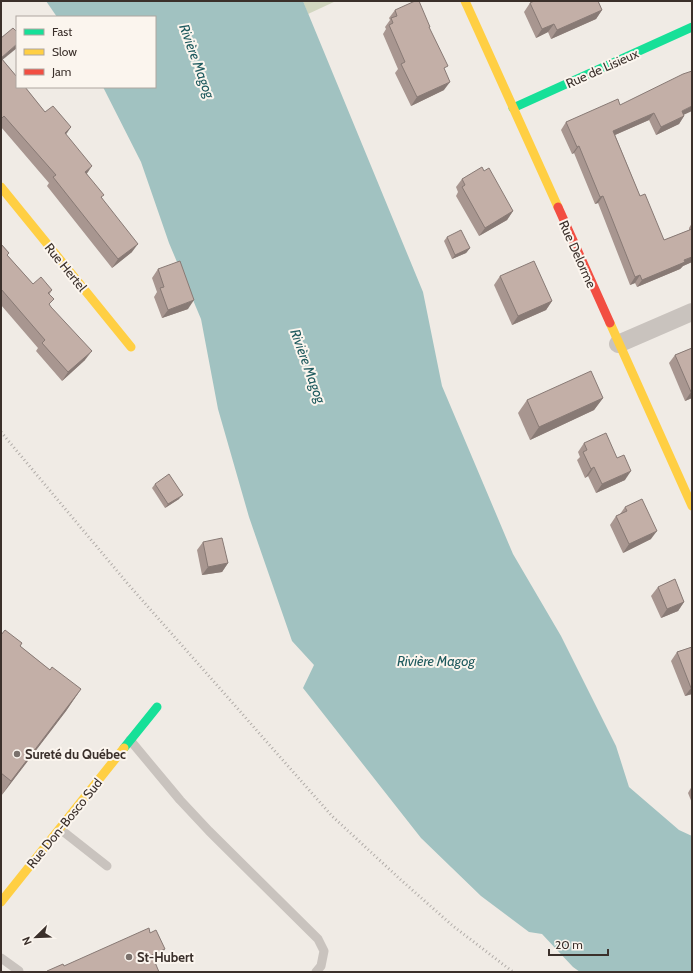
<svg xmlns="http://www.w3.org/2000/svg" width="693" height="973" font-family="Cabin,sans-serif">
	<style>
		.green { fill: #d1d6bf }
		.water { fill: #a1c2c1 }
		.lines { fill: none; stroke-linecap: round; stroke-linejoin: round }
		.lane { stroke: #c9c3be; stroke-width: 9 }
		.street { stroke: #c9c3be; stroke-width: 18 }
		.fast { stroke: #16e098; stroke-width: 9 }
		.slow { stroke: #ffcf43; stroke-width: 9 }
		.jam { stroke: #f24e42; stroke-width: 9 }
		.rail { stroke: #b1aca8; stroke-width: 3; stroke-dasharray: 1 3; stroke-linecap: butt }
		.wall { fill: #a89690 }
		.shaded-wall { fill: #887a75 }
		.building { fill: #c3afa7; stroke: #887a75 }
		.poi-dot { fill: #7a716c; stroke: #fbf5ee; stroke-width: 1.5 }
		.labels { text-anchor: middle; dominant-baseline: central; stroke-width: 4; stroke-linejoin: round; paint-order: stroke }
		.street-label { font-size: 13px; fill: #3b302b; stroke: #fbf5ee }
		.poi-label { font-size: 13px; font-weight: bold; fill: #3b302b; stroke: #fbf5ee; text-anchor: start }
		.water-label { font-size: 14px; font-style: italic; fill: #1f5a5e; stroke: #fbf5ee }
	</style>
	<rect width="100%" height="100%" fill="#f0ebe5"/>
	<!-- green -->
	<path class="green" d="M303,1H336L308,14Z"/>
	<!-- water -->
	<path class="water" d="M46,1H303L423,292L442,386L513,554L561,636L616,746L629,787L679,830L692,836V972H580L573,967L542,934L529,932L481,896L421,838L303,688L314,665L292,641L249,517L218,409L201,319L169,243L141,162L103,87H155V17H57Z"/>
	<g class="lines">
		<!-- lane -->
		<g class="lane">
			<path d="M130,740L180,800L209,831L318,939L324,951L321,966L316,972"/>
			<path d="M60,829L107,866"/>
			<path d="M1,958L19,971"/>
		</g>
		<!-- street -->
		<path class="street" d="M618,344L692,312"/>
		<!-- fast -->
		<g class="fast">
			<path d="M513,108L692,27"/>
			<path d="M124,748L157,707"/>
		</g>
		<!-- slow -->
		<g class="slow">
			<path d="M465,1L558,207"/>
			<path d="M1,187L131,347"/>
			<path d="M610,323L692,506"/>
			<path d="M1,902L124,748"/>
		</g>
		<!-- jam -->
		<path class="jam" d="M558,207L610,323"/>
		<!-- rail -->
		<path class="rail" d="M1,432L128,584L332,816L401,880L453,926L513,972"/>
	</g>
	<!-- wall -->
	<g class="wall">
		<path d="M530,3L602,10L596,19L551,39L548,32L536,38L524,12Z"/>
		<path d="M395,10L430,27L429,28L445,71L444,90L411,106L395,73L398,69L383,34L386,29L385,27L390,20L389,18Z"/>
		<path d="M1,38L3,60L45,112L66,135L87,174L102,198L132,252L112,268L47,186L49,183L1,127Z"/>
		<path d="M620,105L684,115V116L679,124L656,135L649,120L615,135L640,196L664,240L689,230V228L692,223V262L683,266L680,269L637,287L635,283L630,285L598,203L595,204L574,153L572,154L561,130L566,122Z"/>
		<path d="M484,171L513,211L507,220L479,236L456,196L458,192L456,187L462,179Z"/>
		<path d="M447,237L470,248L466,253L452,259L444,241Z"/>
		<path d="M1,244L9,253L7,255L33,284L52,290L49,295V305L85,360L62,381L36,351L38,348L1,305Z"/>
		<path d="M158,269L188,309L162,318L154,297L157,292L152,278Z"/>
		<path d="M500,276L552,301L546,310L512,325L494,285Z"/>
		<path d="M692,348V398L685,401L669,363L675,355Z"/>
		<path d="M603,398L594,410L530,440L518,413L527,400Z"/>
		<path d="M584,443L625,480L596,493L588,476L585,478L577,460L580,457L578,452Z"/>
		<path d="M155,484L179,499L165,508L152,488Z"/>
		<path d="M625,507L651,539L623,553L610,525L616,516L620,514Z"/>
		<path d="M203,542L228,563L222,572L202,575L197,550Z"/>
		<path d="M658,587L684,602L678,611L661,618L651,596Z"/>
		<path d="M1,635L22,643L20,646L50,670L81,689L66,711L1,796Z"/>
		<path d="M692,647V694L685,696L671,661L677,652Z"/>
		<path d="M692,786V803L688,793Z"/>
	</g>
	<!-- shaded-wall -->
	<g class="shaded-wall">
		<path d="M602,10L596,19L551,39L557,30Z"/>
		<path d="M554,24L548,32L536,38L542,29Z"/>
		<path d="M17,44V48L1,61V58Z"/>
		<path d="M450,82L444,90L411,106L417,97Z"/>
		<path d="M692,106V111L677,118L682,111Z"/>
		<path d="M654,113L649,120L608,138L613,131Z"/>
		<path d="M684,116L679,124L656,135L661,127Z"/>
		<path d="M71,127L65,136V133Z"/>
		<path d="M579,146L574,153L572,154L577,147Z"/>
		<path d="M92,166L86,175L85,172Z"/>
		<path d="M603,196L598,203L595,204L600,197Z"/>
		<path d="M513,211L507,220L479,236L485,228Z"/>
		<path d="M138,244L132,252L112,268L118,259Z"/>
		<path d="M470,248L466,253L452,259L455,255Z"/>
		<path d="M692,257V262L683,266L680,269L637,287L642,280Z"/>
		<path d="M640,275L635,283L630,285L635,277Z"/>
		<path d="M194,300L188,309L162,318L168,310Z"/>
		<path d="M552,301L546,310L512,325L518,316Z"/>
		<path d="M92,351L85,360L62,381L68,372Z"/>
		<path d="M691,392H692V398L685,401Z"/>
		<path d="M603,398L594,410L530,440L539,427Z"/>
		<path d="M594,467L588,476L585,478L591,469Z"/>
		<path d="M631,471L625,480L596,493L602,484Z"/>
		<path d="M183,495L179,499L165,508L168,504Z"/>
		<path d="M657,531L651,539L623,553L629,544Z"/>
		<path d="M228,563L222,572L202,575L208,567Z"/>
		<path d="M684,602L678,611L661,618L667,609Z"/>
		<path d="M692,687V694L685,696L691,688Z"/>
		<path d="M81,689L66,711L1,796L11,781Z"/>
		<path d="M165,949L154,966L152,955Z"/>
	</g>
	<!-- building -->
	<g class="building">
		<path d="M415,1H419L430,27H429L448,66L444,68L450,82L417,97L401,64L405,62L389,25L393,23L391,18L397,16L395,10Z"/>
		<path d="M534,1H598L602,10L557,30L554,24L542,29L530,3Z"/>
		<path d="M13,28L17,32V44L1,58L17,77V87H25L45,112L53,106L71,127L65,133L92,166L85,172L104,195L101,197L138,244L118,259L53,177L56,175L4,116L1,119V38Z"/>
		<path d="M692,71V106L682,111L684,116L661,127L654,113L613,131L640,196L645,194L664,240L692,229V257L684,260L685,262L642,280L640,275L635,277L603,196L600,197L579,146L577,147L566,122L618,99L620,105L683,74Z"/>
		<path d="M482,167L484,171L489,168L513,211L485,228L462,187L465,185L462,179Z"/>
		<path d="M461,230L470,248L455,255L447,237Z"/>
		<path d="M1,244L9,253L7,255L33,284L41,277L52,290L48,293L54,299L49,304L51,307L92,351L68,372L42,343L45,340L1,289Z"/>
		<path d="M180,261L194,300L168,310L160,288L164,287L158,269Z"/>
		<path d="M534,261L552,301L518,316L500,276Z"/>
		<path d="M692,348V392H691L675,355Z"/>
		<path d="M591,371L603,398L539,427L527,400Z"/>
		<path d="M606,433L617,458L624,455L631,471L602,484L594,467L591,469L583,452L587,450L584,443Z"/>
		<path d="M169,474L183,495L168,504L155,484Z"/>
		<path d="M642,499L657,531L629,544L616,516L627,511L625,507Z"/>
		<path d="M222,538L228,563L208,567L203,542Z"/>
		<path d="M675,579L684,602L667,609L658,587Z"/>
		<path d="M5,630L22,643L20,646L50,670L52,667L81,689L11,781L1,773V635Z"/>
		<path d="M692,647V687L691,688L677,652Z"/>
		<path d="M149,928L150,933L156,930L165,949L152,955L159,972H48L47,971L63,964L64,966Z"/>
	</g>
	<!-- markers -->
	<g class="poi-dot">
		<circle cx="17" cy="754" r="4"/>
		<circle cx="129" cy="957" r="4"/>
	</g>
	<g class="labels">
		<!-- street labels -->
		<g class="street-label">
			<text transform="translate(602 68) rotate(-24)">Rue de Lisieux</text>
			<text transform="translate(578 254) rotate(66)">Rue Delorme</text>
			<text transform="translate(66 267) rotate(51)">Rue Hertel</text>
			<text transform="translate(64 823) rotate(-51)">Rue Don-Bosco Sud</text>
		</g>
		<!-- poi labels -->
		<g class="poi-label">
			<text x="25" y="754">Sureté du Québec</text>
			<text x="137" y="957">St-Hubert</text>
		</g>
		<!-- water labels -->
		<g class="water-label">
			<text transform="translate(197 61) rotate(70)">Rivière Magog</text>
			<text transform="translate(308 366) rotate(70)">Rivière Magog</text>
			<text x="436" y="661">Rivière Magog</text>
		</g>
	</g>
	<!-- border -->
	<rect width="693" height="973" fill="none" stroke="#3b302b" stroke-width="4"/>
	<!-- legend -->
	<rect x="16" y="16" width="140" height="72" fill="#fbf5ee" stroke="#aea6a0"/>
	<rect x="24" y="29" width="20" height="6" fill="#16e098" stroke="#aea6a0"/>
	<text x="52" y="36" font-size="12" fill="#3b302b">Fast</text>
	<rect x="24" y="49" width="20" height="6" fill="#ffcf43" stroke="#aea6a0"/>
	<text x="52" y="56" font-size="12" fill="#3b302b">Slow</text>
	<rect x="24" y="69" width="20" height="6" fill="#f24e42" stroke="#aea6a0"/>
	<text x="52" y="76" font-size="12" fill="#3b302b">Jam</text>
	<!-- north arrow -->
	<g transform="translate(36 937) rotate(247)" stroke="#fbf5ee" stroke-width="3" paint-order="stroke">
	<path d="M0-3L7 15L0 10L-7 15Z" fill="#3b302b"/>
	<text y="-6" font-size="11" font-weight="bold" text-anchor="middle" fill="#3b302b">N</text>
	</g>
	<!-- scale -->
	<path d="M549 949v6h59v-6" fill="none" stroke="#3b302b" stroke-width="2"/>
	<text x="555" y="949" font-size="12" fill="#3b302b" stroke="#fbf5ee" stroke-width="3" paint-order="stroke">20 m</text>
</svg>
